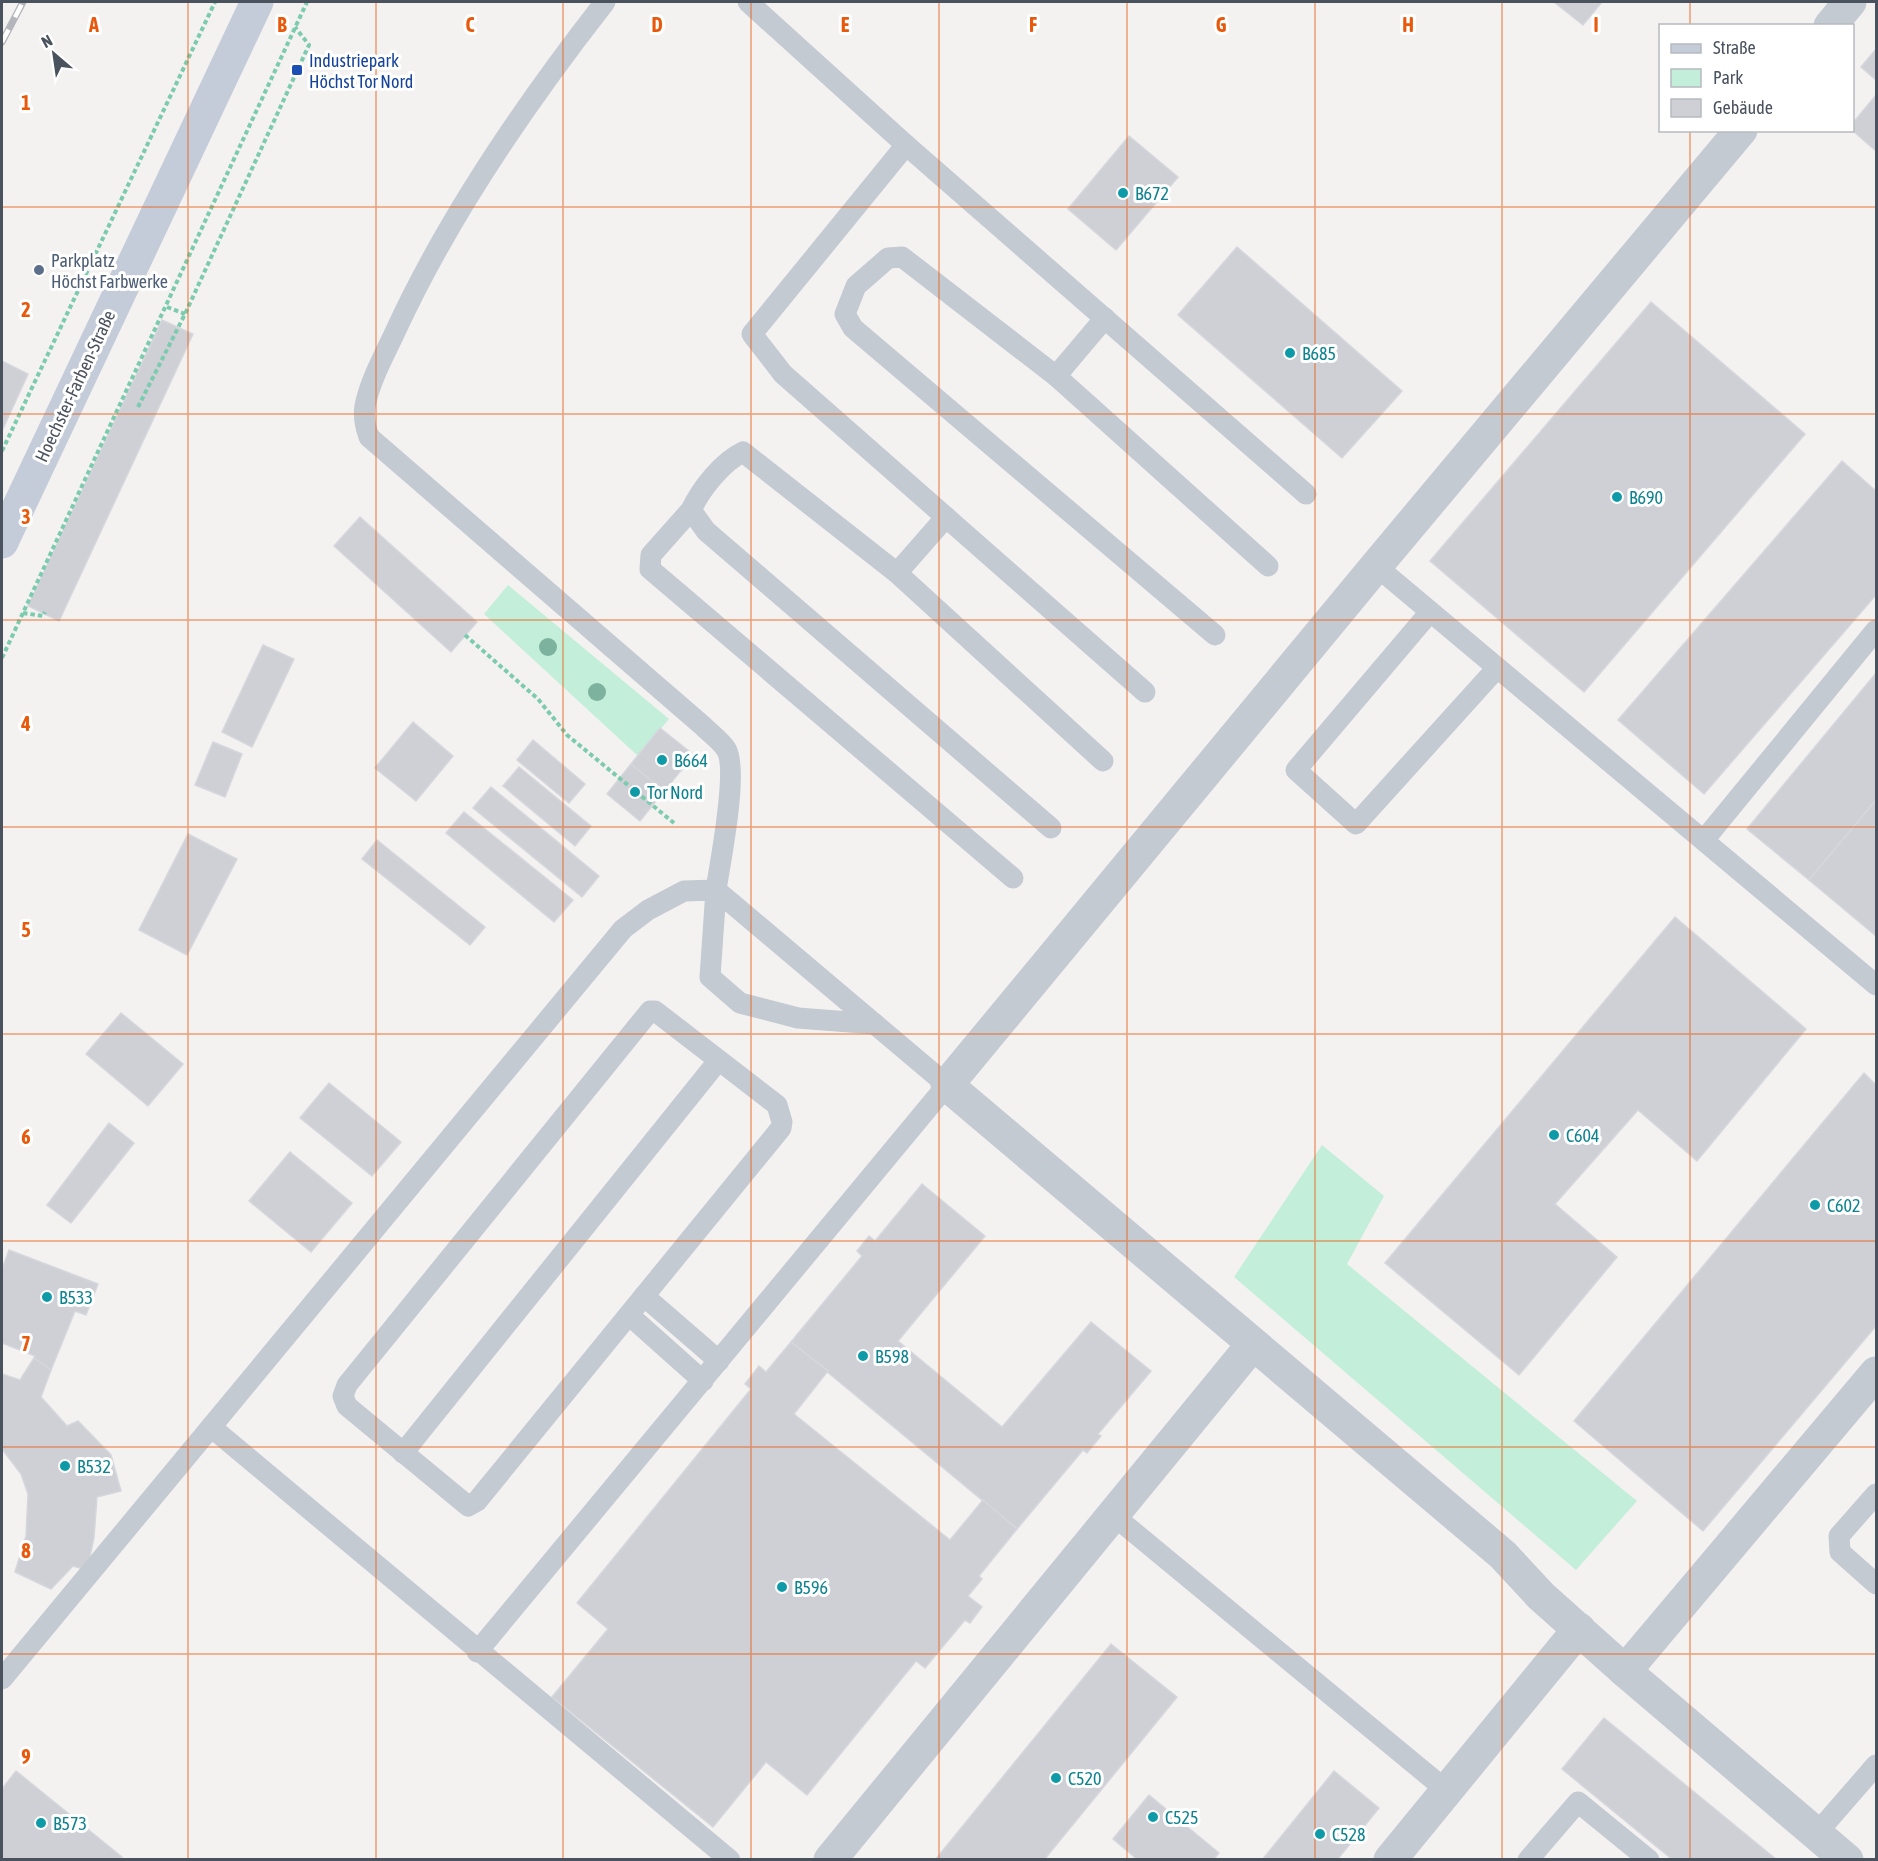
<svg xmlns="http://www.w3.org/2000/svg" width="1878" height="1861" font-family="'Asap Condensed',sans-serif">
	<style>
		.green { fill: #c3eed9 }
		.building { fill: #cfd0d5; stroke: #d6d7dc; stroke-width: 1.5 }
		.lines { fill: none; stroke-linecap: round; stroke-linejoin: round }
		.path { stroke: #7ccbae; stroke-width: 4; stroke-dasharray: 4.5 3; stroke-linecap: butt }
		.lane { stroke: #c3cad2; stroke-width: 21 }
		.street { stroke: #c3cad2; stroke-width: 33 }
		.secondary { stroke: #c5ccd9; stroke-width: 33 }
		.rail-casing { stroke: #b4b6bb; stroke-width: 7 }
		.rail { stroke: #fff; stroke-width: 4.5; stroke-dasharray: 14; stroke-linecap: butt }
		.tree { fill: #7db29e }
		.grid { fill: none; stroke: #e8590c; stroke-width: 1.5; stroke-opacity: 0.55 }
		.transit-dot { fill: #1a4fb4; stroke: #fff; stroke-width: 2 }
		.culture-dot { fill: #0f9aa8; stroke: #fff; stroke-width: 2 }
		.service-dot { fill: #5c6f8a; stroke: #fff; stroke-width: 2 }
		.labels { text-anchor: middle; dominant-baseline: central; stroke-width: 6; stroke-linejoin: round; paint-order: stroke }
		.transit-label { font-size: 18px; fill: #164399; stroke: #fff; text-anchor: start }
		.culture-label { font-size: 18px; fill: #0d838f; stroke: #fff; text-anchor: start }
		.service-label { font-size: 18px; fill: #4e5e75; stroke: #fff; text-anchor: start }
		.street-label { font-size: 18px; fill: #4a525e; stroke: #fff }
		.grid-label { font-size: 20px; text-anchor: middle; font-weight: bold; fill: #e8590c; stroke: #fff; stroke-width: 6; stroke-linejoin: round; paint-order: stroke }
	</style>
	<rect width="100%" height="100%" fill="#f4f2f1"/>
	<!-- green -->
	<g class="green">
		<path d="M508,585L669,719L638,756L484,614Z"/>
		<path d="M1322,1145L1384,1196L1347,1264L1637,1501L1576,1570L1234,1277Z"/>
	</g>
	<!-- building -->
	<g class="building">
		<path d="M1554,2H1602L1583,25Z"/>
		<path d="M1876,49V80L1861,67Z"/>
		<path d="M1876,95V151L1852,130V124Z"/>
		<path d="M1129,136L1178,177L1116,250L1068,209Z"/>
		<path d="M1237,247L1402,391L1342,458L1178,315Z"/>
		<path d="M1651,302L1805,434L1584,692L1430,561Z"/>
		<path d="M162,320L193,334L59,621L28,606Z"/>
		<path d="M2,361L28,374L2,431Z"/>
		<path d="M1842,461L1876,491V595L1704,794L1618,720Z"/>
		<path d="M360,517L477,622L451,652L334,546Z"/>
		<path d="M263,645L294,659L252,747L222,732Z"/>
		<path d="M1876,673V800L1809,880L1747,829Z"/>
		<path d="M413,722L453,756L416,801L375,768Z"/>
		<path d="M660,728L694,755L664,791L631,764Z"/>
		<path d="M533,740L585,784L569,803L517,760Z"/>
		<path d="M213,742L242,754L225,797L195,785Z"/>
		<path d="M631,764L664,791L640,821L607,794Z"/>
		<path d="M519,767L591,826L575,846L503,786Z"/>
		<path d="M491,787L599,876L582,897L473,808Z"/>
		<path d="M1876,800V936L1809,880Z"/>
		<path d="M464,812L573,900L554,922L446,833Z"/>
		<path d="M188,834L237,859L187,955L139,930Z"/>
		<path d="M377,840L485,927L470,945L362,859Z"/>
		<path d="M1675,917L1806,1029L1697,1161L1638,1110L1555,1204L1617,1257L1519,1375L1385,1263Z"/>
		<path d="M121,1013L183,1064L148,1106L86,1054Z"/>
		<path d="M1864,1073L1876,1085V1326L1703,1531L1574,1421Z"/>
		<path d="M329,1083L401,1142L372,1176L300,1118Z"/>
		<path d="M109,1123L134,1143L71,1223L47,1205Z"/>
		<path d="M290,1152L352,1203L311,1252L249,1201Z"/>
		<path d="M922,1184L985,1236L898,1341L1002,1427L1091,1322L1151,1371L1098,1434L1101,1436L1087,1453L1083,1450L1017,1529L791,1342L862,1256L857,1251L869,1236L875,1241Z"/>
		<path d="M9,1250L98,1284L86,1315L75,1311L51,1370L34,1358L35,1356L2,1343V1269Z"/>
		<path d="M791,1342L828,1371L794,1414L950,1540L983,1500L1017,1529L979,1576L982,1579L968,1596L982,1607L970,1623L965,1620L925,1668L916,1661L807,1795L766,1762L713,1827L552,1697L608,1629L577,1603L751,1389L745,1384L759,1366L766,1372Z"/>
		<path d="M34,1358L51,1370L41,1397L67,1426L78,1421L111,1455L121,1491L97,1497L94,1538L87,1570L73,1566L51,1589L15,1572L26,1536L28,1494L21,1474L2,1449V1374L20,1380Z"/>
		<path d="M1111,1644L1177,1697L1044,1860H935Z"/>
		<path d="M1604,1718L1777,1860H1673L1562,1769Z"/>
		<path d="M16,1771L122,1857L119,1860H2V1789Z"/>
		<path d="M1334,1771L1379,1808L1337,1860H1262Z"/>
		<path d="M1149,1795L1219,1853L1213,1860H1138L1113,1839Z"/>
	</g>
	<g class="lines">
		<!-- path -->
		<g class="path">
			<path d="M167,307L185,314"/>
			<path d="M138,407L185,314L309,45L295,27"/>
			<path d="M2,451L215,2"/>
			<path d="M23,613L43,616L45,612"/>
			<path d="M465,635L538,699L567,735L674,823"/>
			<path d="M2,658L307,2"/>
		</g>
		<!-- lane -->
		<g class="lane">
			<path d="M748,2L906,145L1306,494"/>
			<path d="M906,145L752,334L783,374L1145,692"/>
			<path d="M1105,318L1056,376L902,257L888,258L856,286L845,314L853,328L1215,635"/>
			<path d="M1056,376L1268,566"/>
			<path d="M691,510L651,555L650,569L1013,878"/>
			<path d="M946,517L897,573L743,452C722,462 701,489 691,510L706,531L1051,828"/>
			<path d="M1376,566L1876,985"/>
			<path d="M897,573L1103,761"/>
			<path d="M1430,612L1296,770L1356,824L1497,668"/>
			<path d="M1704,840L1876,630"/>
			<path d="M650,1011H655L777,1105L782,1122L781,1128L477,1501L468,1506L347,1406L343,1396L347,1385Z"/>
			<path d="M644,1296L719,1361"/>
			<path d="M629,1315L703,1381"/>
			<path d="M403,1453L718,1061"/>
			<path d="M1876,1494L1839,1536L1840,1552L1876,1584"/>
			<path d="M1113,1515L1446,1790"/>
			<path d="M477,1652L947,1085L716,890C720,863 739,769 726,749C721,741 710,733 703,726L369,437C365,426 363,417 365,406C370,380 385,354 396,330C450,213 526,103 605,2"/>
			<path d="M2,1679L211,1427"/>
			<path d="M1816,1834L1876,1765"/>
			<path d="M730,1860L211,1427L623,929L648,910L684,891L716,890L710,977L740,1003L798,1018L875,1024"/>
			<path d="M1528,1860L1578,1802L1649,1860"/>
		</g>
		<!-- street -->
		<g class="street">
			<path d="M1830,26L1850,2"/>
			<path d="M1741,130L1376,566L947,1085L1503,1555L1541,1596L1625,1671L1847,1860"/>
			<path d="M1625,1671L1876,1373"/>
			<path d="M830,1860L1253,1344"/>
			<path d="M1390,1860L1579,1629"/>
		</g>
		<!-- secondary -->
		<path class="secondary" d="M2,542L257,2"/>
		<!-- rail casing -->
		<g class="rail-casing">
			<path id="rail" d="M2,42L23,2"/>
		</g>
		<!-- rail -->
		<use href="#rail" class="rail"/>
	</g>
	<!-- trees -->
	<g class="tree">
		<circle cx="548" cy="647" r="9"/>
		<circle cx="597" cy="692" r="9"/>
	</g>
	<!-- grid -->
	<path class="grid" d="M188,2V1860M376,2V1860M563,2V1860M751,2V1860M939,2V1860M1127,2V1860M1315,2V1860M1502,2V1860M1690,2V26M1690,130V1860M2,207H1876M2,414H1876M2,620H1876M2,827H1876M2,1034H1876M2,1241H1876M2,1447H1876M2,1654H1876"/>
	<!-- markers -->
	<rect class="transit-dot" x="291" y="64" width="12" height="12" rx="3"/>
	<g class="culture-dot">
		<circle cx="1123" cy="193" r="6"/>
		<circle cx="1290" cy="353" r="6"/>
		<circle cx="1617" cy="497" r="6"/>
		<circle cx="662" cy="760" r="6"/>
		<circle cx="635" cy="792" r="6"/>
		<circle cx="1554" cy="1135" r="6"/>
		<circle cx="1815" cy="1205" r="6"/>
		<circle cx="47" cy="1297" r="6"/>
		<circle cx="863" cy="1356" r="6"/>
		<circle cx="65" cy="1466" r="6"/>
		<circle cx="782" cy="1587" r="6"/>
		<circle cx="1056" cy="1778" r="6"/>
		<circle cx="1153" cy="1817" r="6"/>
		<circle cx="41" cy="1823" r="6"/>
		<circle cx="1320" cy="1834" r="6"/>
	</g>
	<circle class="service-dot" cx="39" cy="270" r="6"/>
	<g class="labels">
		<!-- transit labels -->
		<g class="transit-label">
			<text x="309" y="60">Industriepark<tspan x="309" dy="21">Höchst Tor Nord</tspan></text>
		</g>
		<!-- culture labels -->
		<g class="culture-label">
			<text x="1135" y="193">B672</text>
			<text x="1302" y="353">B685</text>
			<text x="1629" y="497">B690</text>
			<text x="674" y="760">B664</text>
			<text x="647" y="792">Tor Nord</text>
			<text x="1566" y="1135">C604</text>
			<text x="1827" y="1205">C602</text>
			<text x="59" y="1297">B533</text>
			<text x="875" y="1356">B598</text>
			<text x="77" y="1466">B532</text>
			<text x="794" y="1587">B596</text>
			<text x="1068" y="1778">C520</text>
			<text x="1165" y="1817">C525</text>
			<text x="53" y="1823">B573</text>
			<text x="1332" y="1834">C528</text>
		</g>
		<!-- service labels -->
		<g class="service-label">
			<text x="51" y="260">Parkplatz<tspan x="51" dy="21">Höchst Farbwerke</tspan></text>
		</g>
		<!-- street labels -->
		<g class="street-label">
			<text transform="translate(75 386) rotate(-65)">Hoechster-Farben-Straße</text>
		</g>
	</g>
	<g class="grid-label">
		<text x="94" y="32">A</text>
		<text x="282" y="32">B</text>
		<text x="470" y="32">C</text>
		<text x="657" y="32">D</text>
		<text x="845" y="32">E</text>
		<text x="1033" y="32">F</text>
		<text x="1221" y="32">G</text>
		<text x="1408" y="32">H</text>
		<text x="1596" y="32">I</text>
		<text x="26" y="110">1</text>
		<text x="26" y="317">2</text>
		<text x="26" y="524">3</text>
		<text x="26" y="731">4</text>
		<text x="26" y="937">5</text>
		<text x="26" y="1144">6</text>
		<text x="26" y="1351">7</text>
		<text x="26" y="1558">8</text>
		<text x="26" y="1764">9</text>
	</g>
	<!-- border -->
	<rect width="1878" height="1861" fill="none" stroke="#4a525e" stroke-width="6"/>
	<!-- legend -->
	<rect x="1659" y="24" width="195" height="108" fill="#ffffff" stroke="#b7babf" stroke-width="1.5"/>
	<rect x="1671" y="44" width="30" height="9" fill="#c5ccd9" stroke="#b7babf" stroke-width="1.5"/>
	<text x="1713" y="54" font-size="18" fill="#4a525e">Straße</text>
	<rect x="1671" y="69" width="30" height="18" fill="#c3eed9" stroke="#b7babf" stroke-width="1.5"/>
	<text x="1713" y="84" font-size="18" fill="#4a525e">Park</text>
	<rect x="1671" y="99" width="30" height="18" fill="#cfd0d5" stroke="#b7babf" stroke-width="1.5"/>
	<text x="1713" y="114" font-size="18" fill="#4a525e">Gebäude</text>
	<!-- north arrow -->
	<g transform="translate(54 54) rotate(331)" stroke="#ffffff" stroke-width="4.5" paint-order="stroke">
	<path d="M0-4.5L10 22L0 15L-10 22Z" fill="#4a525e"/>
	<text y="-9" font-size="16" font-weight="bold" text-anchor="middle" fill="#4a525e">N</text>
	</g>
</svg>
